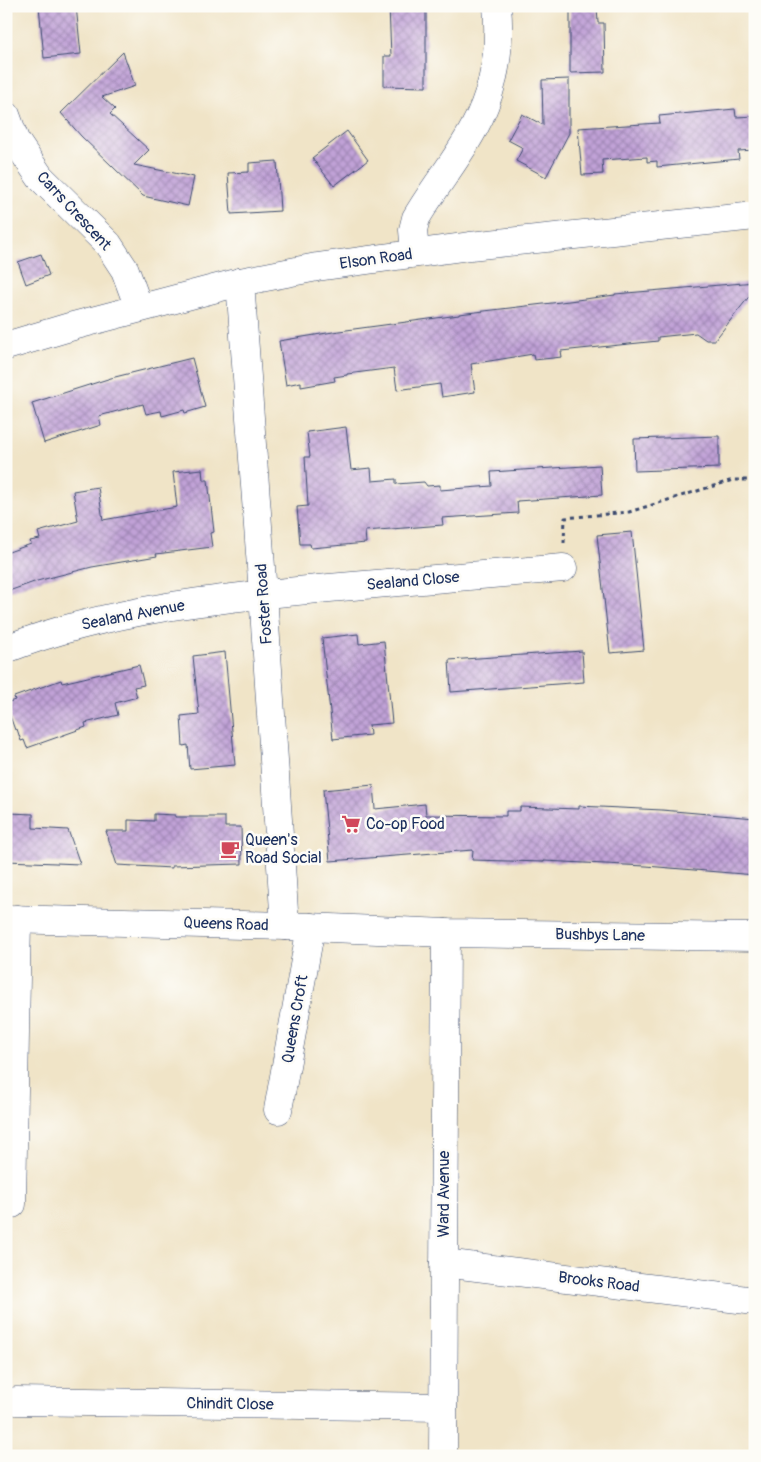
<svg xmlns="http://www.w3.org/2000/svg" width="761" height="1462" font-family="Pangolin,sans-serif">
	<style>
		.building { fill: url(#building-cross-hatch) }
		.lines { fill: none; stroke-linecap: round; stroke-linejoin: round }
		.minor-casing { stroke: #3b4a6e; stroke-width: 29 }
		.path { stroke: #3b4a6e; stroke-width: 3; stroke-dasharray: 4 4; stroke-linecap: butt }
		.minor { stroke: #fff; stroke-width: 28 }
		.labels { text-anchor: middle; dominant-baseline: central; stroke-width: 5; stroke-linejoin: round; paint-order: stroke }
		.street-label { font-size: 16px; fill: #1b2f5e; stroke: #fdfcf7 }
		.poi-label { font-size: 16px; fill: #1b2f5e; stroke: #fdfcf7; text-anchor: start }
	</style>
	<defs>
		<pattern id="building-cross-hatch" width="8" height="8" patternUnits="userSpaceOnUse" patternTransform="scale(1.25)"><rect width="8" height="8" fill="#c1a2d7"/><path d="M0 0l8 8M0 8l8-8" fill="none" stroke="#9c84b2"/></pattern>
	</defs>
	<rect width="100%" height="100%" fill="#fdfcf7"/>
	<filter id="ink" filterUnits="userSpaceOnUse"><feTurbulence type="fractalNoise" baseFrequency=".02" numOctaves="2"/><feDisplacementMap in="SourceGraphic" scale="10" xChannelSelector="R" yChannelSelector="G"/><feConvolveMatrix kernelMatrix="1 2 1 2 8 2 1 2 1" color-interpolation-filters="sRGB"/></filter>
	<filter id="wash" filterUnits="userSpaceOnUse"><feTurbulence type="fractalNoise" baseFrequency=".0096" numOctaves="4" result="noise"/><feDisplacementMap in="SourceGraphic" scale="20" xChannelSelector="R" yChannelSelector="G"/><feGaussianBlur stdDeviation="1.12" result="paint"/><feColorMatrix in="noise" values="0 0 0 0 0 0 0 0 0 0 0 0 0 0 0 0 0 1.4 0 .05"/><feComposite in="paint" operator="in"/></filter>
	<g filter="url(#wash)">
		<rect width="100%" height="100%" fill="#f0e4c7"/>
		<g id="blocks">
			<!-- building -->
			<g class="building">
				<path d="M39,6H76L81,54L44,58Z"/>
				<path d="M389,6H426V87L384,86V56H391Z"/>
				<path d="M570,6H597L598,23H604L605,72L570,73Z"/>
				<path d="M123,52L135,86L102,97L115,109L110,114L149,150L134,165L194,177L188,206L143,196L81,136L61,113Z"/>
				<path d="M569,79V133L546,177L516,161L523,148L508,140L522,114L543,125L542,80Z"/>
				<path d="M735,109L736,117L755,116V150L738,151L739,159L657,167V161L647,162V157L602,160L603,174L582,175L578,128L660,123L659,116Z"/>
				<path d="M347,131L368,160L334,186L312,158Z"/>
				<path d="M277,161L280,211L231,214L228,173L249,172V163Z"/>
				<path d="M41,254L49,275L26,284L18,262Z"/>
				<path d="M755,282V289L715,340H706L696,333L658,337V341L561,351L562,357L534,360L533,354L471,364L475,392L442,397L440,384L397,390L394,368L347,374V375L334,377L335,381L301,387V382L286,385L279,341L339,331L459,315V314L569,301L615,295V294Z"/>
				<path d="M192,358L205,407L185,413L184,410L162,416L161,411L146,414L143,404L99,416L101,425L44,443L32,403L111,378Z"/>
				<path d="M346,427L351,470L371,468L372,481L396,479V484L424,482L427,486L440,485V490L492,486L491,472L600,465L602,495L517,501L518,513L442,518L443,525L365,531L366,543L311,548L310,544H300L297,507L308,506L305,457H310L307,432Z"/>
				<path d="M719,436V468L635,471L634,439Z"/>
				<path d="M202,469L203,480H208L214,532L210,533L212,547L156,554L157,556L92,567L37,581L6,592V553L31,544L30,541L40,539L38,532L78,521L73,491L98,487L103,520L177,507L173,472Z"/>
				<path d="M632,532L644,650L610,653L597,535Z"/>
				<path d="M358,634L359,644L384,641L392,723L369,725L370,735L333,739L322,638Z"/>
				<path d="M582,651L584,682L451,692L449,660Z"/>
				<path d="M225,652L235,765L190,769L188,745L183,746L181,716L199,714L193,656Z"/>
				<path d="M139,665L144,685L134,687L137,697L115,703L118,715L85,723L86,727L27,748L24,740L21,741L17,729L15,730L6,705V703L15,700L14,697L61,680L62,683Z"/>
				<path d="M373,785L375,809L425,804L426,815L506,816V811H520V807L579,809V806L662,810L755,818V875L646,866L544,861V862L472,860L473,850L330,861L323,790Z"/>
				<path d="M9,813L33,814V828L68,830L80,864L7,861Z"/>
				<path d="M154,814L175,815V817H225V827H241L242,864L172,866V868L117,865L106,831H128V820L154,821Z"/>
			</g>
		</g>
	</g>
	<g filter="url(#ink)">
		<use href="#blocks" fill-opacity="0" stroke="#3b4a6e" stroke-width="1"/>
		<g class="lines">
			<!-- minor casing -->
			<g class="minor-casing">
				<g id="minor">
					<path d="M6,115L15,140L40,177L108,244L125,270L139,308"/>
					<path d="M415,253L413,230L416,218C434,187 457,160 474,128C494,91 501,48 497,6"/>
					<path d="M240,282L263,594L285,926"/>
					<path d="M6,346L73,326L240,282L317,267L470,246L755,216"/>
					<path d="M6,649C109,609 219,598 329,588C407,581 485,574 563,568"/>
					<path d="M6,919L285,926L446,933L755,937"/>
					<path d="M278,1110L311,927"/>
					<path d="M12,1204L17,919"/>
					<path d="M444,1263L755,1301"/>
					<path d="M16,1401L443,1407"/>
					<path d="M443,1456L446,933"/>
				</g>
			</g>
			<!-- path -->
			<path class="path" d="M564,543L565,518L629,512L733,480H755"/>
			<!-- minor -->
			<use href="#minor" class="minor"/>
		</g>
	</g>
	<!-- icons -->
	<defs>
		<g id="supermarket-bare" transform="scale(1.5)"><path d="M-6-5.5h2.5l.6 2H6L4.5 2H-2.5L-4.4-4H-6ZM-1.5 3.2a1.3 1.3 0 1 0 .1 0ZM3 3.2a1.3 1.3 0 1 0 .1 0Z" fill="#d1495b" stroke="#fdfcf7" stroke-width="2.5" paint-order="stroke"/></g>
		<g id="cafe-bare" transform="scale(1.5)"><path d="M-5.5-4.5H6V0H3Q3 3.5 0 3.5H-2.5Q-5.5 3.5-5.5 0ZM3-3.2v2h1.7v-2ZM-6 4.5H4V6H-6Z" fill="#d1495b" stroke="#fdfcf7" stroke-width="2.5" paint-order="stroke"/></g>
	</defs>
	<g fill-rule="evenodd">
		<use href="#supermarket-bare" x="351" y="824"/>
		<use href="#cafe-bare" x="230" y="849"/>
	</g>
	<g class="labels">
		<!-- street labels -->
		<g class="street-label">
			<text transform="translate(74 211) rotate(47)">Carrs Crescent</text>
			<text transform="translate(376 259) rotate(-8)">Elson Road</text>
			<text transform="translate(413 581) rotate(-5)">Sealand Close</text>
			<text transform="translate(264 604) rotate(-94)">Foster Road</text>
			<text transform="translate(133 615) rotate(-11)">Sealand Avenue</text>
			<text transform="translate(226 924) rotate(2)">Queens Road</text>
			<text transform="translate(600 935) rotate(1)">Bushbys Lane</text>
			<text transform="translate(295 1019) rotate(-80)">Queens Croft</text>
			<text transform="translate(444 1194) rotate(-90)">Ward Avenue</text>
			<text transform="translate(599 1282) rotate(7)">Brooks Road</text>
			<text transform="translate(230 1404) rotate(1)">Chindit Close</text>
		</g>
		<!-- poi labels -->
		<g class="poi-label">
			<text x="366" y="824">Co-op Food</text>
			<text x="245" y="840">Queen's<tspan x="245" dy="18">Road Social</tspan></text>
		</g>
	</g>
	<!-- margin -->
	<rect width="761" height="1462" fill="none" stroke="#fdfcf7" stroke-width="25"/>
</svg>
